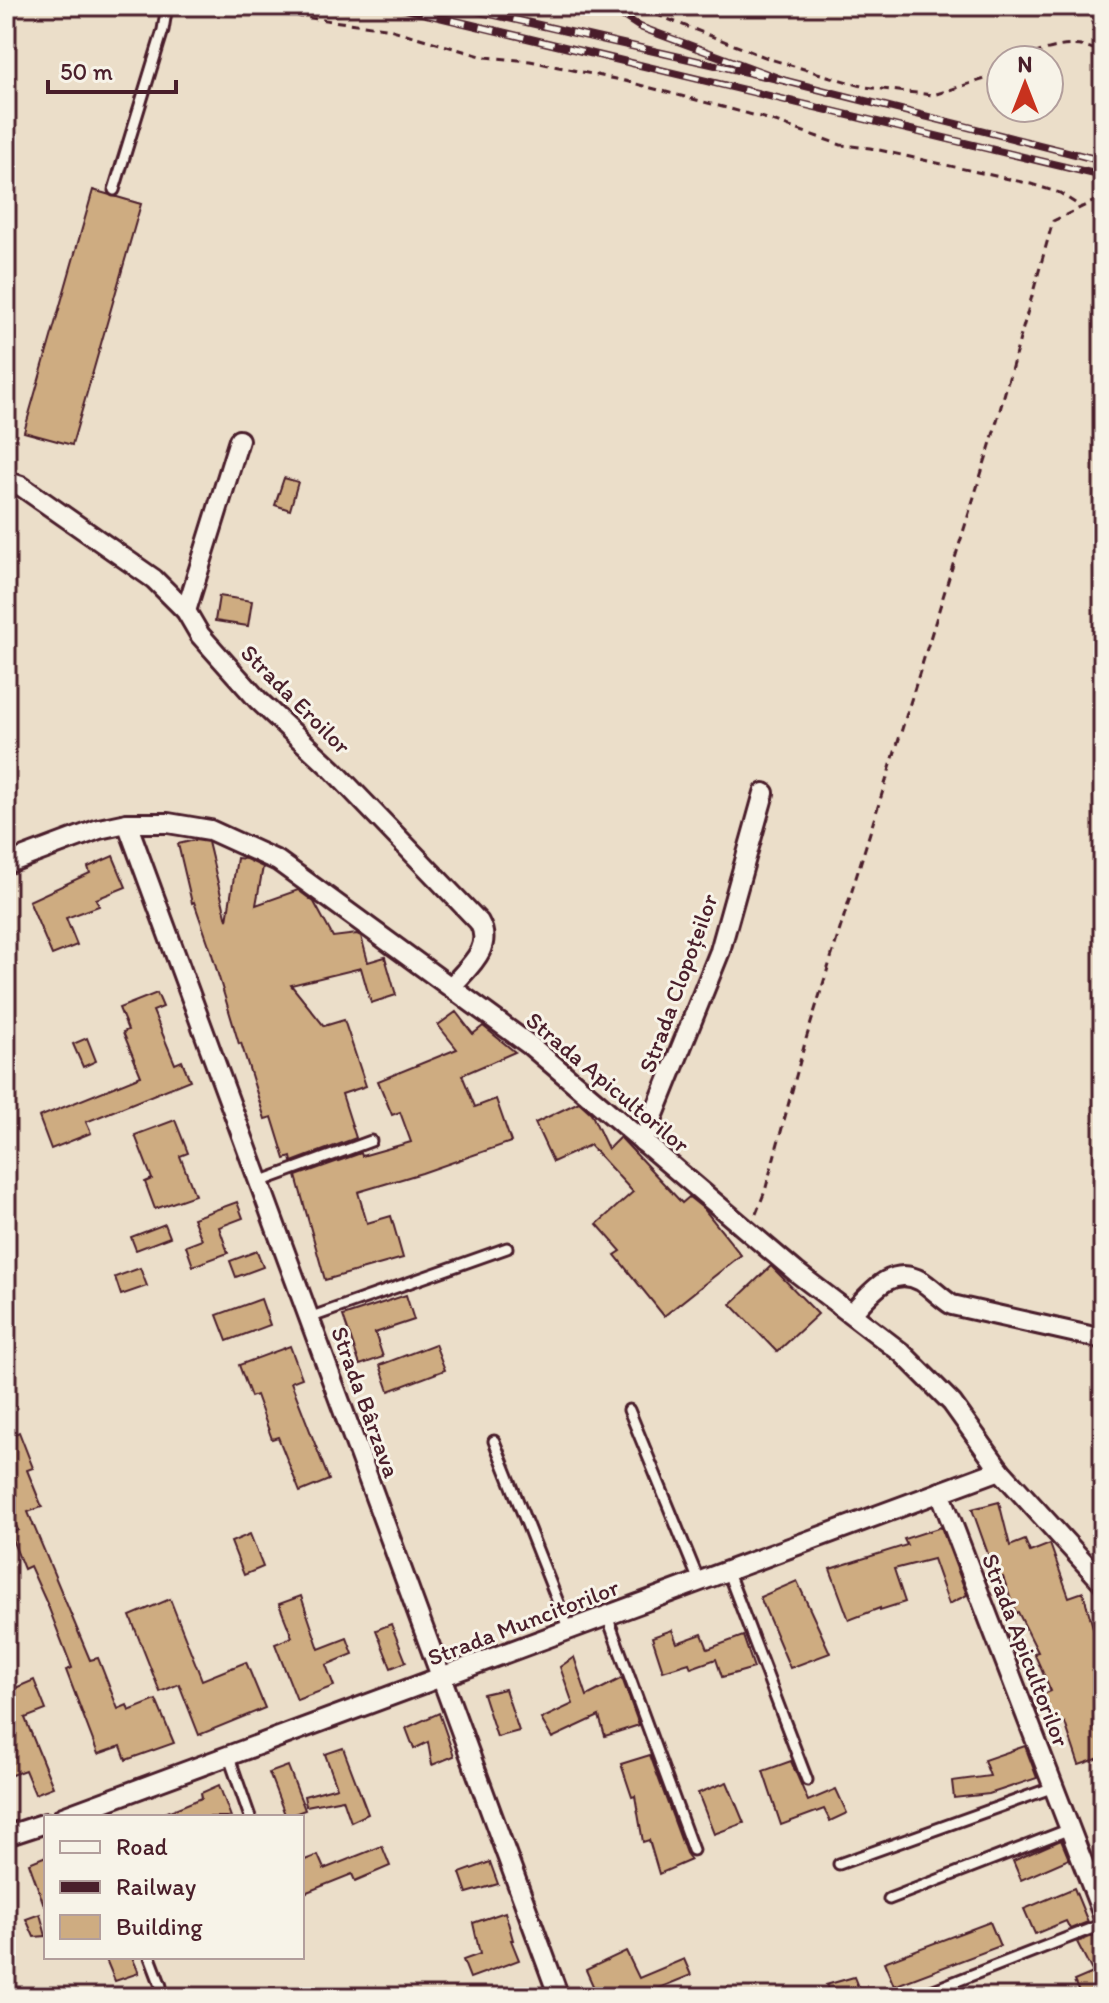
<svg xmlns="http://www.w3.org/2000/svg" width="1109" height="2003" font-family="Itim,sans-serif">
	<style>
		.building { fill: #ceac81; stroke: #4a1f2b; stroke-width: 2 }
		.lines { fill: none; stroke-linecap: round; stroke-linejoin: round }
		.service-casing { stroke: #4a1f2b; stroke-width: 15 }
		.minor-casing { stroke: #4a1f2b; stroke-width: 24 }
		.path { stroke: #4a1f2b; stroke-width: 3; stroke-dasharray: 8 6; stroke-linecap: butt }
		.service { stroke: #f7f3e8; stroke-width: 9 }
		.minor { stroke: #f7f3e8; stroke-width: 18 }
		.rail-casing { stroke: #4a1f2b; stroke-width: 8 }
		.rail { stroke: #f7f3e8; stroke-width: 5; stroke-dasharray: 15; stroke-linecap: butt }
		.labels { text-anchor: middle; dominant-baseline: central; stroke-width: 6; stroke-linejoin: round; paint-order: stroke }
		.street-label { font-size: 24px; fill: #4a1f2b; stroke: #f7f3e8 }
	</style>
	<rect width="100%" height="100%" fill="#ebdec9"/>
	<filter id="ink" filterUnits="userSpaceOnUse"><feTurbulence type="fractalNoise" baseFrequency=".0125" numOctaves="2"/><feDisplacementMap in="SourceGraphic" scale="16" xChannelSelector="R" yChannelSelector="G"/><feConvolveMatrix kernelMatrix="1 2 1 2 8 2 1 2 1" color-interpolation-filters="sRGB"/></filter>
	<g filter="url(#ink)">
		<!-- building -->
		<g class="building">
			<path d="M93,190L141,204L72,445L24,432Z"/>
			<path d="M284,478L298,482L290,510L275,505Z"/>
			<path d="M219,596L252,601L248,626L215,621Z"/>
			<path d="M195,840L208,842L227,920L237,858L246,859L263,867L256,905L298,890L314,902L333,937L357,934L361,936L368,962L385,957L396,995L371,1003L361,968L291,985L324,1026L344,1020L366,1086L342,1094L356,1138L292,1162L291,1157L285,1159L272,1117L265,1119L241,1043L239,1044L211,951L194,902L192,903L178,844Z"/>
			<path d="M113,856L126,887L96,899L99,906L66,918L77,945L52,955L29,901L90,873L88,867Z"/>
			<path d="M157,993L163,1007L153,1011L175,1064L182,1061L190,1080L86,1122L91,1133L51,1149L39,1117L141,1076L123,1032L128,1030L119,1008Z"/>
			<path d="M456,1012L473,1034L483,1026L515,1052L462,1075L475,1107L496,1099L511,1142L422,1173L358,1192L367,1223L391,1216L403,1258L325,1280L296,1176L361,1153L362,1156L411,1142L400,1112L392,1115L378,1081L457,1049L438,1025Z"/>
			<path d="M87,1038L96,1061L83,1067L73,1044Z"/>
			<path d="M579,1102L591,1113L608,1149L620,1137L682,1203L689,1197L704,1209L741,1255L664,1316L615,1255L621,1251L597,1224L633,1192L590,1145L553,1162L535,1123Z"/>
			<path d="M175,1120L188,1153L180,1156L195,1195L155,1209L145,1182L152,1179L135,1135Z"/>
			<path d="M237,1202L243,1218L219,1227L228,1253L193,1266L186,1246L202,1240L193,1218Z"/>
			<path d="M165,1224L170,1237L136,1250L131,1237Z"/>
			<path d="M257,1251L263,1267L236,1277L230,1261Z"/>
			<path d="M771,1266L818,1314L777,1352L731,1304Z"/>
			<path d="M140,1268L147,1286L121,1295L115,1277Z"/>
			<path d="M406,1295L414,1320L375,1333L383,1357L360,1365L343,1316Z"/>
			<path d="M261,1299L270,1325L227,1341L217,1315Z"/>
			<path d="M435,1344L445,1370L389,1391L380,1365Z"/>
			<path d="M290,1346L302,1378L291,1382L329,1480L300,1492L278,1437L272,1439L256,1395L251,1397L239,1365Z"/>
			<path d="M19,1432L33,1468L27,1470L42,1507L28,1512L90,1660L98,1658L118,1709L127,1705L129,1711L156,1700L174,1743L126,1760L121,1746L98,1754L66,1670L72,1668L48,1606L30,1566L24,1569L10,1534L18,1530L6,1501V1438Z"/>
			<path d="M999,1502L1010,1546L1025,1540L1030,1552L1050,1544L1069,1597L1083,1592L1094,1631L1103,1628V1757L1079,1765L1065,1723L1057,1727L1042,1695L1051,1691L1034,1653L1038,1652L1018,1612L1016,1613L1003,1577L997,1579L972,1509Z"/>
			<path d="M941,1527L967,1595L949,1604L933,1559L894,1569L905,1602L880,1610V1608L849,1620L830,1569L907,1545L904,1539Z"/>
			<path d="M250,1534L263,1567L244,1575L231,1542Z"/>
			<path d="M797,1581L830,1653L790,1668L760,1597Z"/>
			<path d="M301,1596L319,1649L347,1638L353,1654L326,1665L334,1686L297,1700L275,1644L292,1637L279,1604Z"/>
			<path d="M170,1599L202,1680L246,1662L265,1708L199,1735L179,1684L160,1692L130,1616Z"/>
			<path d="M391,1624L406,1662L391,1668L376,1630Z"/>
			<path d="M672,1630L677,1643L702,1634L708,1649L743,1636L754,1668L722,1677L716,1659L691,1668L689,1663L663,1671L652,1637Z"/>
			<path d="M574,1657L587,1696L622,1678L639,1725L605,1736L599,1716L552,1738L541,1719L573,1704L560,1667Z"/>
			<path d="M34,1680L46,1710L25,1718L53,1787L35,1794L25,1770L6,1777V1692Z"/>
			<path d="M505,1689L519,1731L497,1737L483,1694Z"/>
			<path d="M439,1713L454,1756L432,1765L428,1742L414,1749L406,1728Z"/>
			<path d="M1025,1746L1037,1778L989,1794L954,1798L952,1781L990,1776L984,1760Z"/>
			<path d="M343,1748L368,1814L351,1822L343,1799L306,1806L304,1796L337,1787L325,1754Z"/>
			<path d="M650,1755L686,1853L691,1860L659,1874L649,1840L643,1842L635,1796L632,1797L621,1764Z"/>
			<path d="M791,1761L808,1801L836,1789L847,1813L830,1821L824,1809L781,1825L763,1771Z"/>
			<path d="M288,1766L305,1810L286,1817L269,1773Z"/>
			<path d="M727,1782L744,1823L714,1834L698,1793Z"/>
			<path d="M219,1785L231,1817H155L202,1798L201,1793Z"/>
			<path d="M1061,1840L1069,1859L1021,1880L1013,1861Z"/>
			<path d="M382,1846L390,1866L355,1881L352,1874L302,1894V1861L318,1855L324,1869Z"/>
			<path d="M46,1856V1904L44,1905L29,1863Z"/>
			<path d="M490,1862L498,1884L467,1893L460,1873Z"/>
			<path d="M1074,1888L1088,1922L1070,1929L1066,1921L1035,1934L1024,1909Z"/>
			<path d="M505,1912L513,1940H511L519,1960L470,1978L463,1960L480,1954L473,1923Z"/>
			<path d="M40,1914L46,1936L34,1937L26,1919Z"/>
			<path d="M990,1922L1000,1946L894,1986L884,1962Z"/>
			<path d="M1103,1932V1994L1094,1997H1081L1074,1981L1093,1973L1077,1942Z"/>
			<path d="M626,1951L639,1978L684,1959L691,1975L637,1997H598L586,1970Z"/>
			<path d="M105,1957H132L139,1973L115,1981Z"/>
			<path d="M854,1977L862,1997H832L826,1985Z"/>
		</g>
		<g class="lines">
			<!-- service casing -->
			<g class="service-casing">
				<g id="service">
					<path d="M114,190L163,30L167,6"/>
					<path d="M259,1182L371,1141"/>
					<path d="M309,1318L507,1248"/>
					<path d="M629,1410L699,1581"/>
					<path d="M494,1441L569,1630"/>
					<path d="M727,1570L807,1780"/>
					<path d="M607,1616L693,1850"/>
					<path d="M229,1757L250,1817"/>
					<path d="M839,1864L1054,1787"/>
					<path d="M889,1899L1070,1829"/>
					<path d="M150,1957L161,1986"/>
					<path d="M926,1993L1103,1924"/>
				</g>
			</g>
			<!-- minor casing -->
			<g class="minor-casing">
				<g id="minor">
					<path d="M6,481L21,486L154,579L186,611L200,635L258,700L333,770L479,922C494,948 468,967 452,986"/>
					<path d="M186,611L239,440"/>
					<path d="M127,823L559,1997"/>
					<path d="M6,864L99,829L127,823H168L210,830L278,861L531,1046L796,1272L902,1353L952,1403L1000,1470L1103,1583"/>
					<path d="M643,1142L720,951L764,793"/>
					<path d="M852,1313C870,1294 891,1264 921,1281C932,1288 941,1298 952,1305L1103,1339"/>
					<path d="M940,1492L1103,1915"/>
					<path d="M63,1817L1000,1470"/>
					<path d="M6,1836L46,1823"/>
				</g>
			</g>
			<!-- path -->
			<g class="path">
				<path d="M268,6L302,17L386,28L484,57L530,61L625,81L764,118L841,145L870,148L1031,184L1060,193L1081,207"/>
				<path d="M644,6L660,16L770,59L865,87L933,95L985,79L1001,71"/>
				<path d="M1021,60C1046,47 1079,38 1103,54"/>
				<path d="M756,1214L765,1191L806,1039L991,442L1053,221L1103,197"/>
			</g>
			<!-- service -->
			<use href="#service" class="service"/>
			<!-- minor -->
			<use href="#minor" class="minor"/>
			<!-- rail casing -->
			<g class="rail-casing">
				<g id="rail">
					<path d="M393,6L1103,176"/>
					<path d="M455,6L786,81L640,27L608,6"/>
					<path d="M786,81L1103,161"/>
				</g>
			</g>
			<!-- rail -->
			<use href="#rail" class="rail"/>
		</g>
	</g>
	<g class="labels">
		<!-- street labels -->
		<g class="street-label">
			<text transform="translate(296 699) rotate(45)">Strada Eroilor</text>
			<text transform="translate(678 983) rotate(-70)">Strada Clopoțeilor</text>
			<text transform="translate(608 1082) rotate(40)">Strada Apicultorilor</text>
			<text transform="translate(366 1402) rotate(70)">Strada Bârzava</text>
			<text transform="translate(523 1622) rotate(-21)">Strada Muncitorilor</text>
			<text transform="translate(1026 1650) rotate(69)">Strada Apicultorilor</text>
		</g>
	</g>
	<!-- margin -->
	<rect width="1109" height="2003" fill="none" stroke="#f7f3e8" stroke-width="32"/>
	<rect x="16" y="16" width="1077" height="1971" fill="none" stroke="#4a1f2b" stroke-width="3" filter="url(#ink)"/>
	<!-- legend -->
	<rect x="44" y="1815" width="260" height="144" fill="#f7f3e8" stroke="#b29e9c" stroke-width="2"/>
	<rect x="60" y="1841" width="40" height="12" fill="#f7f3e8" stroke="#b29e9c" stroke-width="2"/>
	<text x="116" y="1855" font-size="24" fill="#4a1f2b">Road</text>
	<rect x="60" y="1881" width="40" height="12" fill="#4a1f2b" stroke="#b29e9c" stroke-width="2"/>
	<text x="116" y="1895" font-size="24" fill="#4a1f2b">Railway</text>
	<rect x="60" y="1915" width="40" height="24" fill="#ceac81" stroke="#b29e9c" stroke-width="2"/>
	<text x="116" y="1935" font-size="24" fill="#4a1f2b">Building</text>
	<!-- north arrow -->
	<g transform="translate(1025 84)"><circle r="38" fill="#f7f3e8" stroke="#b29e9c" stroke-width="2"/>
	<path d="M0-6L14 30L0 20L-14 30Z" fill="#c8321e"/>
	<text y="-12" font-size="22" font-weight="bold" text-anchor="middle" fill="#4a1f2b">N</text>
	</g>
	<!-- scale -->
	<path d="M48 80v12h128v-12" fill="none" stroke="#4a1f2b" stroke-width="4"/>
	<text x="60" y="80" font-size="24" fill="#4a1f2b" stroke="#f7f3e8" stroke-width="6" paint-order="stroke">50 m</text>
</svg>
